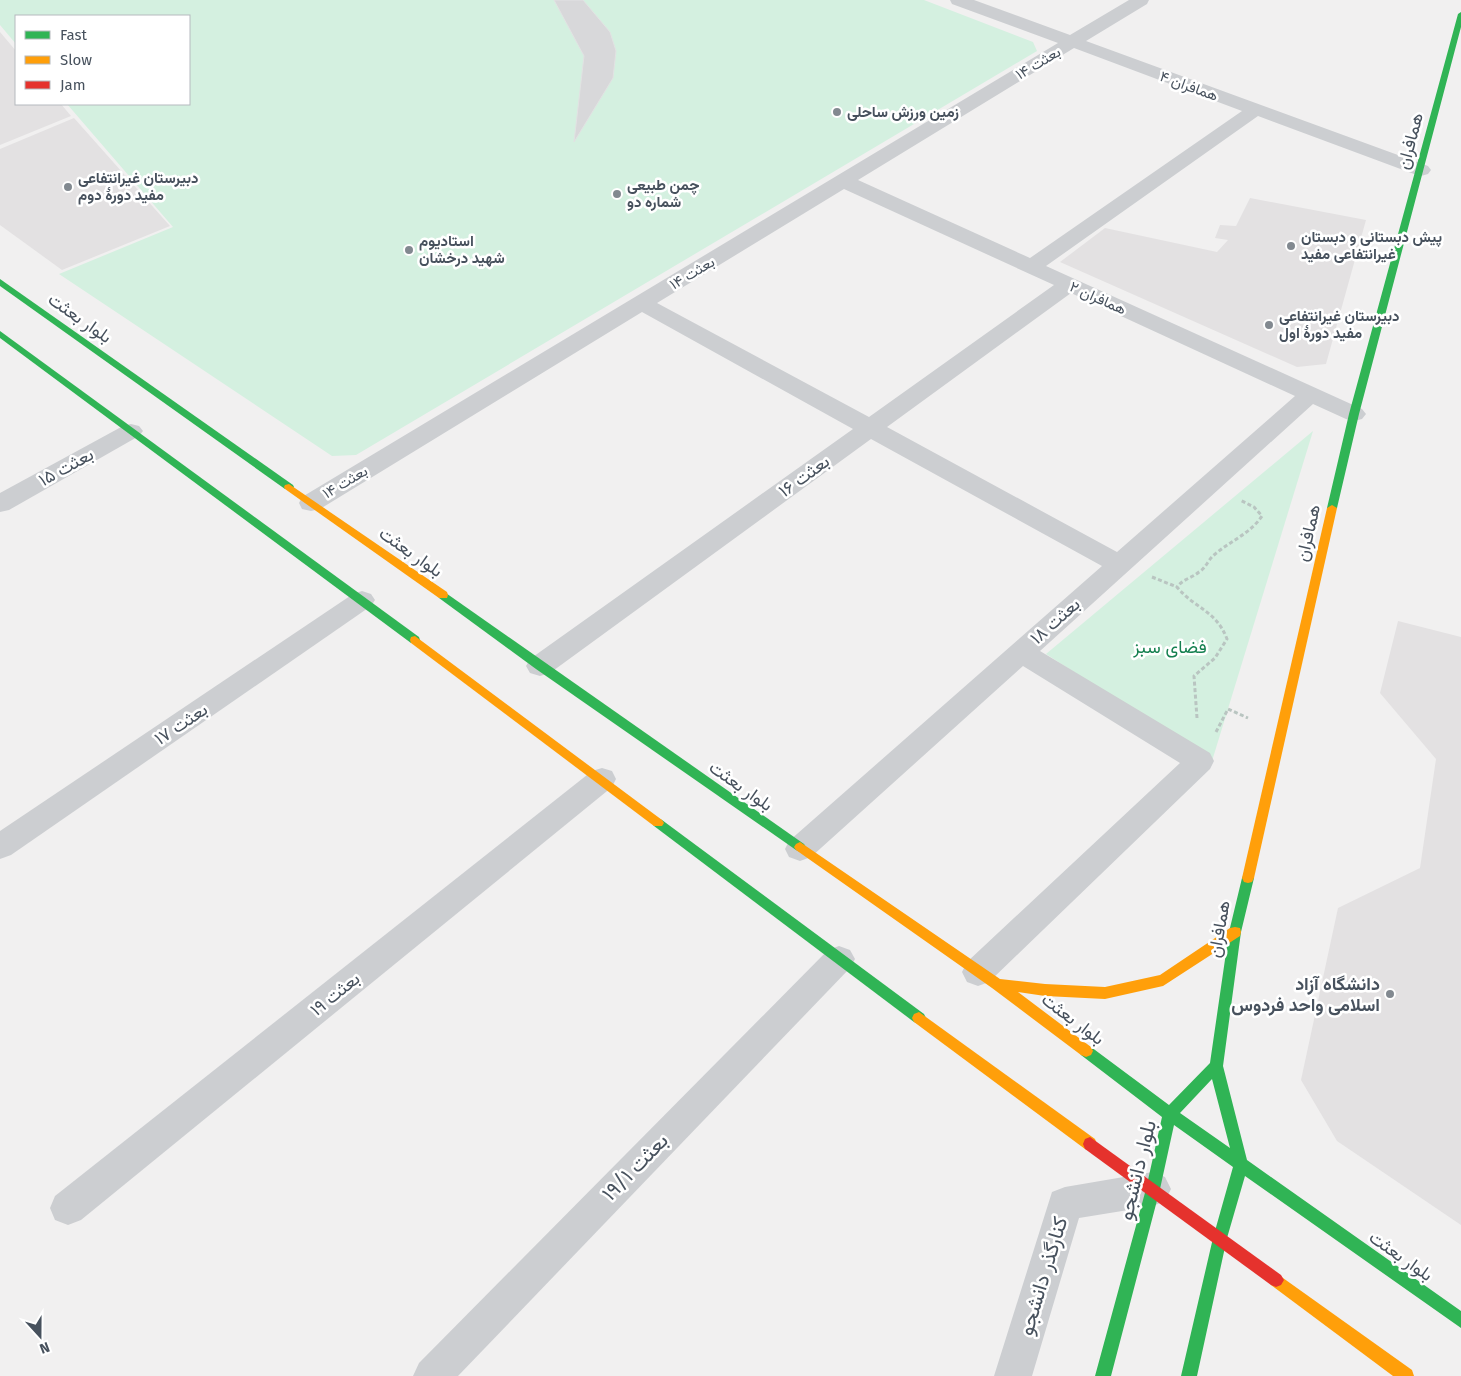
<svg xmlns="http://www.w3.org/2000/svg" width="1461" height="1376" font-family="'Fira Sans',Vazirmatn,sans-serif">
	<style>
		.education { fill: #e3e1e2 }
		.green { fill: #d4f0e0 }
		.building { fill: #d8d8da; stroke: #e2e2e3 }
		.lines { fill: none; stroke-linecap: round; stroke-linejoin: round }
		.path { stroke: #b9c5c1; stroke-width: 3; stroke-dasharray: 4 2.5; stroke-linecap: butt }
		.street { fill: #ccced1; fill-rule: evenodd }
		.fast { fill: #30b455; fill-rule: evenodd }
		.slow { fill: #ff9f0a; fill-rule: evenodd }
		.jam { fill: #e5322d; fill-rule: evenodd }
		.poi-dot { fill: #828990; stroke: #fff; stroke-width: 2 }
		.labels { text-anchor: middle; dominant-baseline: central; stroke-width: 5; stroke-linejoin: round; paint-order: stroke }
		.far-street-label { font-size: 15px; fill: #47515d; stroke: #fff }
		.far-poi-label { font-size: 15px; font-weight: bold; fill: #47515d; stroke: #fff; text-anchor: start }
		.street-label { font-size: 18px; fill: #47515d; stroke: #fff }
		.park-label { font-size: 18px; fill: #158050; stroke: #fff }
		.poi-label { font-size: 18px; font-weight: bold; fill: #47515d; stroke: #fff; text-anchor: end }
		.near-street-label { font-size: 21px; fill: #47515d; stroke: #fff }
	</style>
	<rect width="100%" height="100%" fill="#f1f0f0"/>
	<!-- education -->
	<g class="education">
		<path d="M0,32L16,51V104H61L71,116L0,145Z"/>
		<path d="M74,118L170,226L62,270L0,225V149Z"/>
		<path d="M1250,198L1366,220L1326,364L1297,367L1060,262L1105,228L1217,252L1228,240L1215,238L1220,225L1236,226Z"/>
		<path d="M1398,621L1461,637V1225L1337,1141L1301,1080L1338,908L1420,868L1436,759L1380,693Z"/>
	</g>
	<!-- green -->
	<g class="green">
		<path d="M0,0H924L1033,42L1037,51L356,455L332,456L59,274L173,227L67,104H189V16H16V44L0,25Z"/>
		<path d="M1313,431L1212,761L1046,654Z"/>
	</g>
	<!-- building -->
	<path class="building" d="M554,0H583L610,32L616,51L613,78L574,142L584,56Z"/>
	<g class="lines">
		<!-- path -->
		<g class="path">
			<path d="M1152,577L1177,587"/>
			<path d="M1197,718L1194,676L1215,658L1227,639C1216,610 1195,609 1177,587C1183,579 1192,578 1199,572C1206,568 1208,560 1214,555C1230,541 1250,534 1262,516L1254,507L1240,500"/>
			<path d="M1216,732L1228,709L1248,718"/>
		</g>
		<!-- street -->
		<g class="street">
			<path d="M950,0H974L1070,35L1129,0H1149L1147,4L1086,41L1428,166L1431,170L1428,174L1421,176L1414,174L1258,116L1046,266L1362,409L1366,414L1362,419L1354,421L1346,419L1313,404L1040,651L1210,753L1214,761L1210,769L989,982L978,986L967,982L962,972L967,962L1180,763L1023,666L811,857L800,861L789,857L785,849L789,841L1102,566L871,439L550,673L540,676L530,673L526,666L530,659L853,429L642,312L320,509L311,511L302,509L299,503L302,497L1058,43L952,4ZM1074,48L1242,111L1030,258L858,180ZM844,189L1054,285L869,417L657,303ZM1071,293L1295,396L1117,552L887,427Z"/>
			<path d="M131,424L139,426L143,431L139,436L9,510L0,512V493L123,426Z"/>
			<path d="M362,591L371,594L375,600L371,606L11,855L0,859V831L353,594Z"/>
			<path d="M602,768L612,771L616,779L612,787L81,1220L68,1225L55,1220L50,1208L55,1196L592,771Z"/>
			<path d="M839,946L850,950L855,959L850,968L458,1376H413L419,1363L828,950Z"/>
			<path d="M1153,1172L1165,1177L1171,1189L1165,1201L1153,1206L1079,1218L1032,1376H994L1052,1192L1065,1187Z"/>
		</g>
		<!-- fast -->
		<g class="fast">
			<path d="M1461,12V27L1359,414L1337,508L1332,511L1327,508L1349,414L1458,14Z"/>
			<path d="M0,279L293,485L294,487L293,489H285L0,286Z"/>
			<path d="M0,331L419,637L420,640L419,643H411L0,338Z"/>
			<path d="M443,591L804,844L806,847L804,850L800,852L796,850L536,669L439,598L438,595Z"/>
			<path d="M658,818L662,820L924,1014L926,1018L924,1022L919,1024L914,1022L654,826L652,823L654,820Z"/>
			<path d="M1248,873L1252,874L1254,878L1241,932L1223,1066L1247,1160L1461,1311V1328L1245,1176L1227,1238L1197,1376H1181L1213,1238L1233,1167L1174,1125L1160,1189L1111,1376H1095L1146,1189L1162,1117L1081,1055L1079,1051L1081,1047L1086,1045L1091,1047L1169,1105L1210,1063L1229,932L1242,878L1244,874ZM1212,1079L1230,1148L1180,1113Z"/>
		</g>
		<!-- slow -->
		<g class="slow">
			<path d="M289,484L447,592L448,595L447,598H439L285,489L284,487L285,485Z"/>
			<path d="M1332,505L1337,508L1254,878L1252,882L1248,883L1244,882L1242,878L1327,508Z"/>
			<path d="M415,636L662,820L664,823L662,826H654L411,643L410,640L411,637Z"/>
			<path d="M800,842L1000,979L1045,984L1105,987L1160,975L1230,928L1235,927L1240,928L1241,932L1240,936L1163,986L1105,999L1045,996L1018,992L1091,1047L1093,1051L1091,1055L1086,1057L1081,1055L992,988L796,850L794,847L796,844Z"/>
			<path d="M919,1012L1095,1139L1097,1144L1095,1149L1090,1151L1085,1149L914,1022L912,1018L914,1014Z"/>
			<path d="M1276,1273L1412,1370L1414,1376H1393L1271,1285L1268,1280L1271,1275Z"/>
		</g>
		<!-- jam -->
		<path class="jam" d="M1090,1137L1281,1275L1284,1280L1281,1285L1276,1287L1271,1285L1085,1149L1083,1144L1085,1139Z"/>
	</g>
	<!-- markers -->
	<g class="poi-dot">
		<circle cx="837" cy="112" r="5"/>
		<circle cx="68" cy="187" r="5"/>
		<circle cx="617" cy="194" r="5"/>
		<circle cx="1291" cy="246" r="5"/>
		<circle cx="409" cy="250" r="5"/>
		<circle cx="1269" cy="325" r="5"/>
		<circle cx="1390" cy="994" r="5"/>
	</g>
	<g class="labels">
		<!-- far-street labels -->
		<g class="far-street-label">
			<text transform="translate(1038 63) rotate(-31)">بعثت ۱۴</text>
			<text transform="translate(1189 86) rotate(20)">همافران ۴</text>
			<text transform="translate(692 273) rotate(-31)">بعثت ۱۴</text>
			<text transform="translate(1098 298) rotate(24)">همافران ۲</text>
			<text transform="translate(345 482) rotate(-31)">بعثت ۱۴</text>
		</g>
		<!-- far-poi labels -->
		<g class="far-poi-label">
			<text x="847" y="112">زمین ورزش ساحلی</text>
			<text x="78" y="178">دبیرستان غیرانتفاعی<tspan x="78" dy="17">مفید دورهٔ دوم</tspan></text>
			<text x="627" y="185">چمن طبیعی<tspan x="627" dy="17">شماره دو</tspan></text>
			<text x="1301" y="237">پیش دبستانی و دبستان<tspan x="1301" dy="17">غیرانتفاعی مفید</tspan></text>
			<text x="419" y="241">استادیوم<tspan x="419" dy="17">شهید درخشان</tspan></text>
			<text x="1279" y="316">دبیرستان غیرانتفاعی<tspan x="1279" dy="17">مفید دورهٔ اول</tspan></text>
		</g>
		<!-- street labels -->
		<g class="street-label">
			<text transform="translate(1410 141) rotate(-75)">همافران</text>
			<text transform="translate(80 318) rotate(35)">بلوار بعثت</text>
			<text transform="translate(66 467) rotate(-29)">بعثت ۱۵</text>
			<text transform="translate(804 476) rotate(-36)">بعثت ۱۶</text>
			<text transform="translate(1308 533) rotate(-77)">همافران</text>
			<text transform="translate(411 552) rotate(35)">بلوار بعثت</text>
			<text transform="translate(1055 621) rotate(-42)">بعثت ۱۸</text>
			<text transform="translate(181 724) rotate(-34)">بعثت ۱۷</text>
			<text transform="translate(741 786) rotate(35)">بلوار بعثت</text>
			<text transform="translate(1219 929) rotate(-80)">همافران</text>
			<text transform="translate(335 994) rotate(-39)">بعثت ۱۹</text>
			<text transform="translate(1073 1019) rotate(37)">بلوار بعثت</text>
			<text transform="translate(1401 1256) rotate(35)">بلوار بعثت</text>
		</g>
		<!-- park labels -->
		<g class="park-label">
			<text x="1170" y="647">فضای سبز</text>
		</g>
		<!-- poi labels -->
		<g class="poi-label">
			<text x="1380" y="984">دانشگاه آزاد<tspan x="1380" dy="21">اسلامی واحد فردوس</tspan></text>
		</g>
		<!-- near-street labels -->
		<g class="near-street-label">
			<text transform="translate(635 1167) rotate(-46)">بعثت ۱۹/۱</text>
			<text transform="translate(1137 1170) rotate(-76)">بلوار دانشجو</text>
			<text transform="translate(1043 1276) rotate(-73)">کنارگذر دانشجو</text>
		</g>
	</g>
	<!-- legend -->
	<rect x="15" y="15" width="175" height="90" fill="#ffffff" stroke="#b5b9be"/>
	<rect x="25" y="31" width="25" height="8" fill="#30b455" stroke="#b5b9be"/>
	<text x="60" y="40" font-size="15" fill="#47515d">Fast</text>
	<rect x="25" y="56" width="25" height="8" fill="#ff9f0a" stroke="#b5b9be"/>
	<text x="60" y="65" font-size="15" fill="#47515d">Slow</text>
	<rect x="25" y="81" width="25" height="8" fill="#e5322d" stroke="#b5b9be"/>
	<text x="60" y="90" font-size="15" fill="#47515d">Jam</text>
	<!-- north arrow -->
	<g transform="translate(40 1336) rotate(159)" stroke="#ffffff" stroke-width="4" paint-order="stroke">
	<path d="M0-4L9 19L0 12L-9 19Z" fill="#47515d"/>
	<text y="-8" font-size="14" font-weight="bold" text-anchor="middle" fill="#47515d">N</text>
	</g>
</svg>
